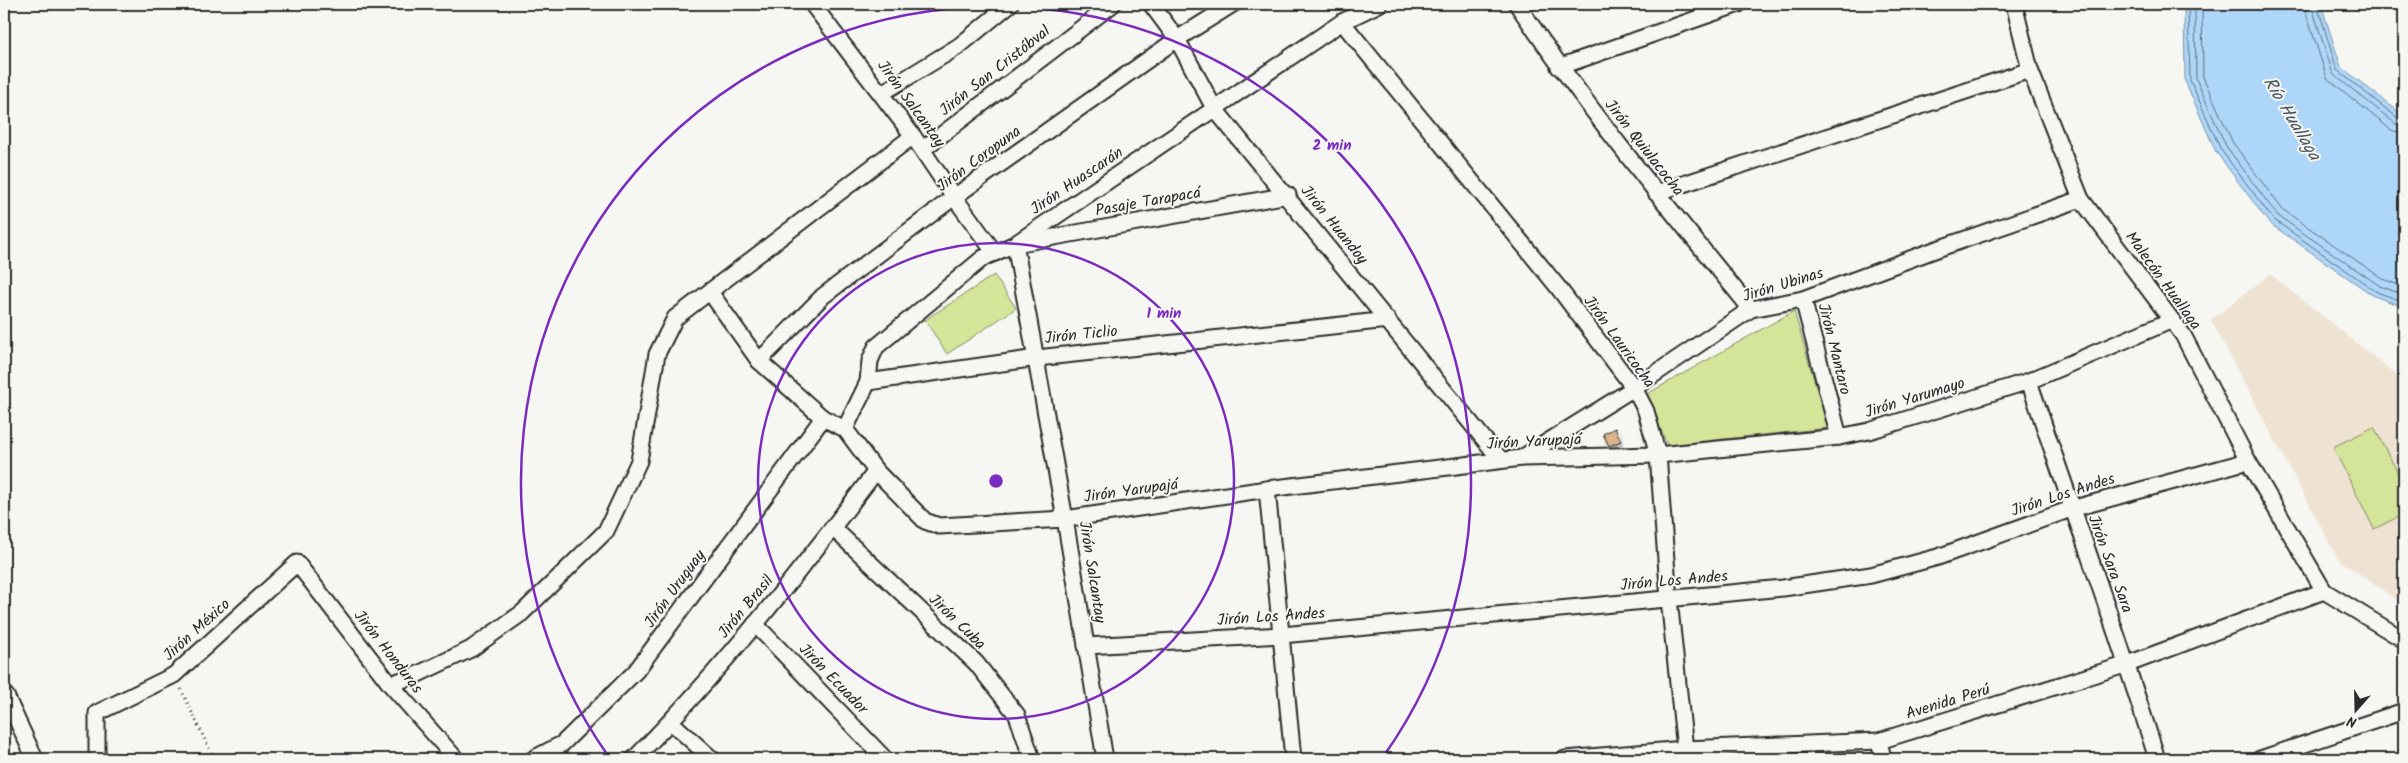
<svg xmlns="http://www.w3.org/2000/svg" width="2408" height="763" font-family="Kalam,sans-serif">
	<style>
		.built { fill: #eee2d3 }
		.green { fill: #d4e599; stroke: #808862 }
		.water { fill: #aed6f8; stroke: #7a92a6 }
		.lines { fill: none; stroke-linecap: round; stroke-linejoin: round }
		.shore { stroke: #5f6f7d; stroke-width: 1 }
		.building { fill: #dab48c; stroke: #2b2b2b; filter: url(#shadow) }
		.street-casing { stroke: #2b2b2b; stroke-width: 19 }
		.path { stroke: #2b2b2b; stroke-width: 3; stroke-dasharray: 1 4; stroke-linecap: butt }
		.street { stroke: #f6f6f2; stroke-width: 15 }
		.ring { fill: none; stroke: #7b2cbf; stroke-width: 2.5 }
		.labels { text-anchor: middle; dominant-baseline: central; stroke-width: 4; stroke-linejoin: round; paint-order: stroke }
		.street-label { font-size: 16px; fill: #2b2b2b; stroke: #f6f6f2 }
		.water-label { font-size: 18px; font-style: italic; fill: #4c565e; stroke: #f6f6f2 }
		.centre { fill: #7b2cbf; stroke: #f6f6f2; stroke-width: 2.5 }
		.ring-label { font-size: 15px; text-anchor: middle; font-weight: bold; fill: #7b2cbf; stroke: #f6f6f2; stroke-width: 4; stroke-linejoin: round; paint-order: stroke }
	</style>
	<defs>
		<filter id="shadow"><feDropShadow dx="3" dy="5.5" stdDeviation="2.5" flood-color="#0004"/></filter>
	</defs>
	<rect width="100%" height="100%" fill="#f6f6f2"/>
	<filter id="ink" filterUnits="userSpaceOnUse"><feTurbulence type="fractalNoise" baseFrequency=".02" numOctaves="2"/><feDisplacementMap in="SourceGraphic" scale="10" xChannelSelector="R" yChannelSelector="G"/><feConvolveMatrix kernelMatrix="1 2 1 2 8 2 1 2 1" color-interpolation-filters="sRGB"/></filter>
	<g filter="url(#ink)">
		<!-- built -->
		<path class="built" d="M2270,274L2404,381V605L2338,559L2211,320Z"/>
		<!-- green -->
		<g class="green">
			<path d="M994,275L1016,308L947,354L925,320Z"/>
			<path d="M1794,311L1828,428L1667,445L1647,394Z"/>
			<path d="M2374,427L2404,485V514L2374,529L2333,447Z"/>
		</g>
		<!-- water -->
		<path class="water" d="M2184,4H2321L2341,67L2404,116V307L2374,296L2269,223L2216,152L2185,81Z"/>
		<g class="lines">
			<!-- shore -->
			<g class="shore">
				<path d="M2188,4L2190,80L2221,150L2273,219L2377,292L2404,302"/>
				<path d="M2195,4L2196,79L2226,146L2277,215L2380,286L2404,295"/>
				<path d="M2202,4L2203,77L2233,143L2282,209L2383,279L2404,287"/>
				<path d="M2303,4L2327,78L2391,130L2404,134"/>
				<path d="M2311,4L2333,74L2396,124L2404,126"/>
				<path d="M2317,4L2337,70L2399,119L2404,120"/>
			</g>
		</g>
		<!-- building -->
		<path class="building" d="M1615,428L1621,441L1609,446L1603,434Z"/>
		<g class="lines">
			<!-- street casing -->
			<g class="street-casing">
				<g id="street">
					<path d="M812,4L913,136L954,197L995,253"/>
					<path d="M1151,4L1177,39L1214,108L1501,460"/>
					<path d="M1517,4C1588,110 1670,210 1751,309"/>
					<path d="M2014,4L2030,70L2081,199L2183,335L2248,461L2324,591L2404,640"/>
					<path d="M1342,22L1557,286L1634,388L1646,411L1658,455L1669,599L1686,759"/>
					<path d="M1559,67L1739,4"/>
					<path d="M882,93L959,46L1010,4"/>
					<path d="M923,149L1113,4"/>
					<path d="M1656,193L2030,70"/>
					<path d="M710,292L759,361L823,418L845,429L876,471L925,521L939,526L1065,519L1267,489L1522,458L1658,455L1839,437L1869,431L2029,381L2170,321"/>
					<path d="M1803,299L1839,437"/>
					<path d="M759,361L823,296L954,197L1177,39L1233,4"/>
					<path d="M2029,381C2071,507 2118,632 2157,759"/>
					<path d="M868,382L1037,358L1388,320"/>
					<path d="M845,429L868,382L870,361L876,347L983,258L1015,244L1342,22L1379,4"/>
					<path d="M1523,457L1634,388L1751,309L1803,299L1937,249L2081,199"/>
					<path d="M1267,489L1293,759"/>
					<path d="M833,528L976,663L1017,715L1032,759"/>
					<path d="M755,624L885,759"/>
					<path d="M1086,646L1282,635L1783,588L1871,575L1938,557L2071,509L2248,461"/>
					<path d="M390,684L414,676L471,649L522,613L606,531L639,461L657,354L675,318L913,136"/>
					<path d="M6,696L35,759"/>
					<path d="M671,722L712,759"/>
					<path d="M1879,741L1883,759"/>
					<path d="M97,759V713L174,675L297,563L390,684L456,759"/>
					<path d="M533,759L562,744L636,671L823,418"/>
					<path d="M634,759C722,670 800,571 876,471"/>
					<path d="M1105,759L1065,519L1015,244L1288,195"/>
					<path d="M1565,759L1685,749L1879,741L2128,664L2324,591"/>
					<path d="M2260,759L2404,711"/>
				</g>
			</g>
			<!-- path -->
			<path class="path" d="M181,689L214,759"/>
			<!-- street -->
			<use href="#street" class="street"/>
		</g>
	</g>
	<!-- distance rings -->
	<g class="ring">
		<circle cx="996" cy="481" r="238"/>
		<path d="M609 757A475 475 0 1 1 1383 757"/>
	</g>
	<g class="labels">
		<!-- street labels -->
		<g class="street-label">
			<text transform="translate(995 71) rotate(-38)">Jirón San Cristóbval</text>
			<text transform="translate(911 104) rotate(54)">Jirón Salcantay</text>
			<text transform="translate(1644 148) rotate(52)">Jirón Quiulacocha</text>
			<text transform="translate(979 159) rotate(-36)">Jirón Coropuna</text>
			<text transform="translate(1077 181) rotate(-34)">Jirón Huascarán</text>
			<text transform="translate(1148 202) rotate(-10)">Pasaje Tarapacá</text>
			<text transform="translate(1334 225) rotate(51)">Jirón Huandoy</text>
			<text transform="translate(2163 281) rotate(54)">Malecón Huallaga</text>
			<text transform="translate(1783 285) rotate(-17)">Jirón Ubinas</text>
			<text transform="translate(1081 335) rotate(-6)">Jirón Ticlio</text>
			<text transform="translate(1619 342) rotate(54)">Jirón Lauricocha</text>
			<text transform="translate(1834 349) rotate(76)">Jirón Mantaro</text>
			<text transform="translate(1915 398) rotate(-17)">Jirón Yarumayo</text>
			<text transform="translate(1534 442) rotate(-3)">Jirón Yarupajá</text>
			<text transform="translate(1131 491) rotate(-8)">Jirón Yarupajá</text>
			<text transform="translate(2063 495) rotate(-18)">Jirón Los Andes</text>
			<text transform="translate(2110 564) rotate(70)">Jirón Sara Sara</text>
			<text transform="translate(1092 572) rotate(81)">Jirón Salcantay</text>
			<text transform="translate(1674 581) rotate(-5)">Jirón Los Andes</text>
			<text transform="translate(675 589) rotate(-54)">Jirón Uruguay</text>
			<text transform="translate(746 607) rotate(-50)">Jirón Brasil</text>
			<text transform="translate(1271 617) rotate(-4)">Jirón Los Andes</text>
			<text transform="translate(957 622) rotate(44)">Jirón Cuba</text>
			<text transform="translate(197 630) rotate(-42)">Jirón México</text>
			<text transform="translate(388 652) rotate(52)">Jirón Honduras</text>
			<text transform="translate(833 679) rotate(46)">Jirón Ecuador</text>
			<text transform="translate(1948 702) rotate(-17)">Avenida Perú</text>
		</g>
		<!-- water labels -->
		<g class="water-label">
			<text transform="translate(2291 119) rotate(59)">Río Huallaga</text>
		</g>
	</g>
	<circle cx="996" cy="481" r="8" class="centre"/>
	<g class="ring-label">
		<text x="1332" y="150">2 min</text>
		<text x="1164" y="318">1 min</text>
	</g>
	<!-- margin -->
	<rect width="2408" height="763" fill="none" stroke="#f6f6f2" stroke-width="20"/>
	<rect x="10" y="10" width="2388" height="743" fill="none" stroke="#2b2b2b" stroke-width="2" filter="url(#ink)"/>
	<!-- north arrow -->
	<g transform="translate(2356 710) rotate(200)" stroke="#f6f6f2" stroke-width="4" paint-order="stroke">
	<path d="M0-4L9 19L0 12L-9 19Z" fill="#2b2b2b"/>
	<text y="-8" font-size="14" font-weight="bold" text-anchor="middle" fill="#2b2b2b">N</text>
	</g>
</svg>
